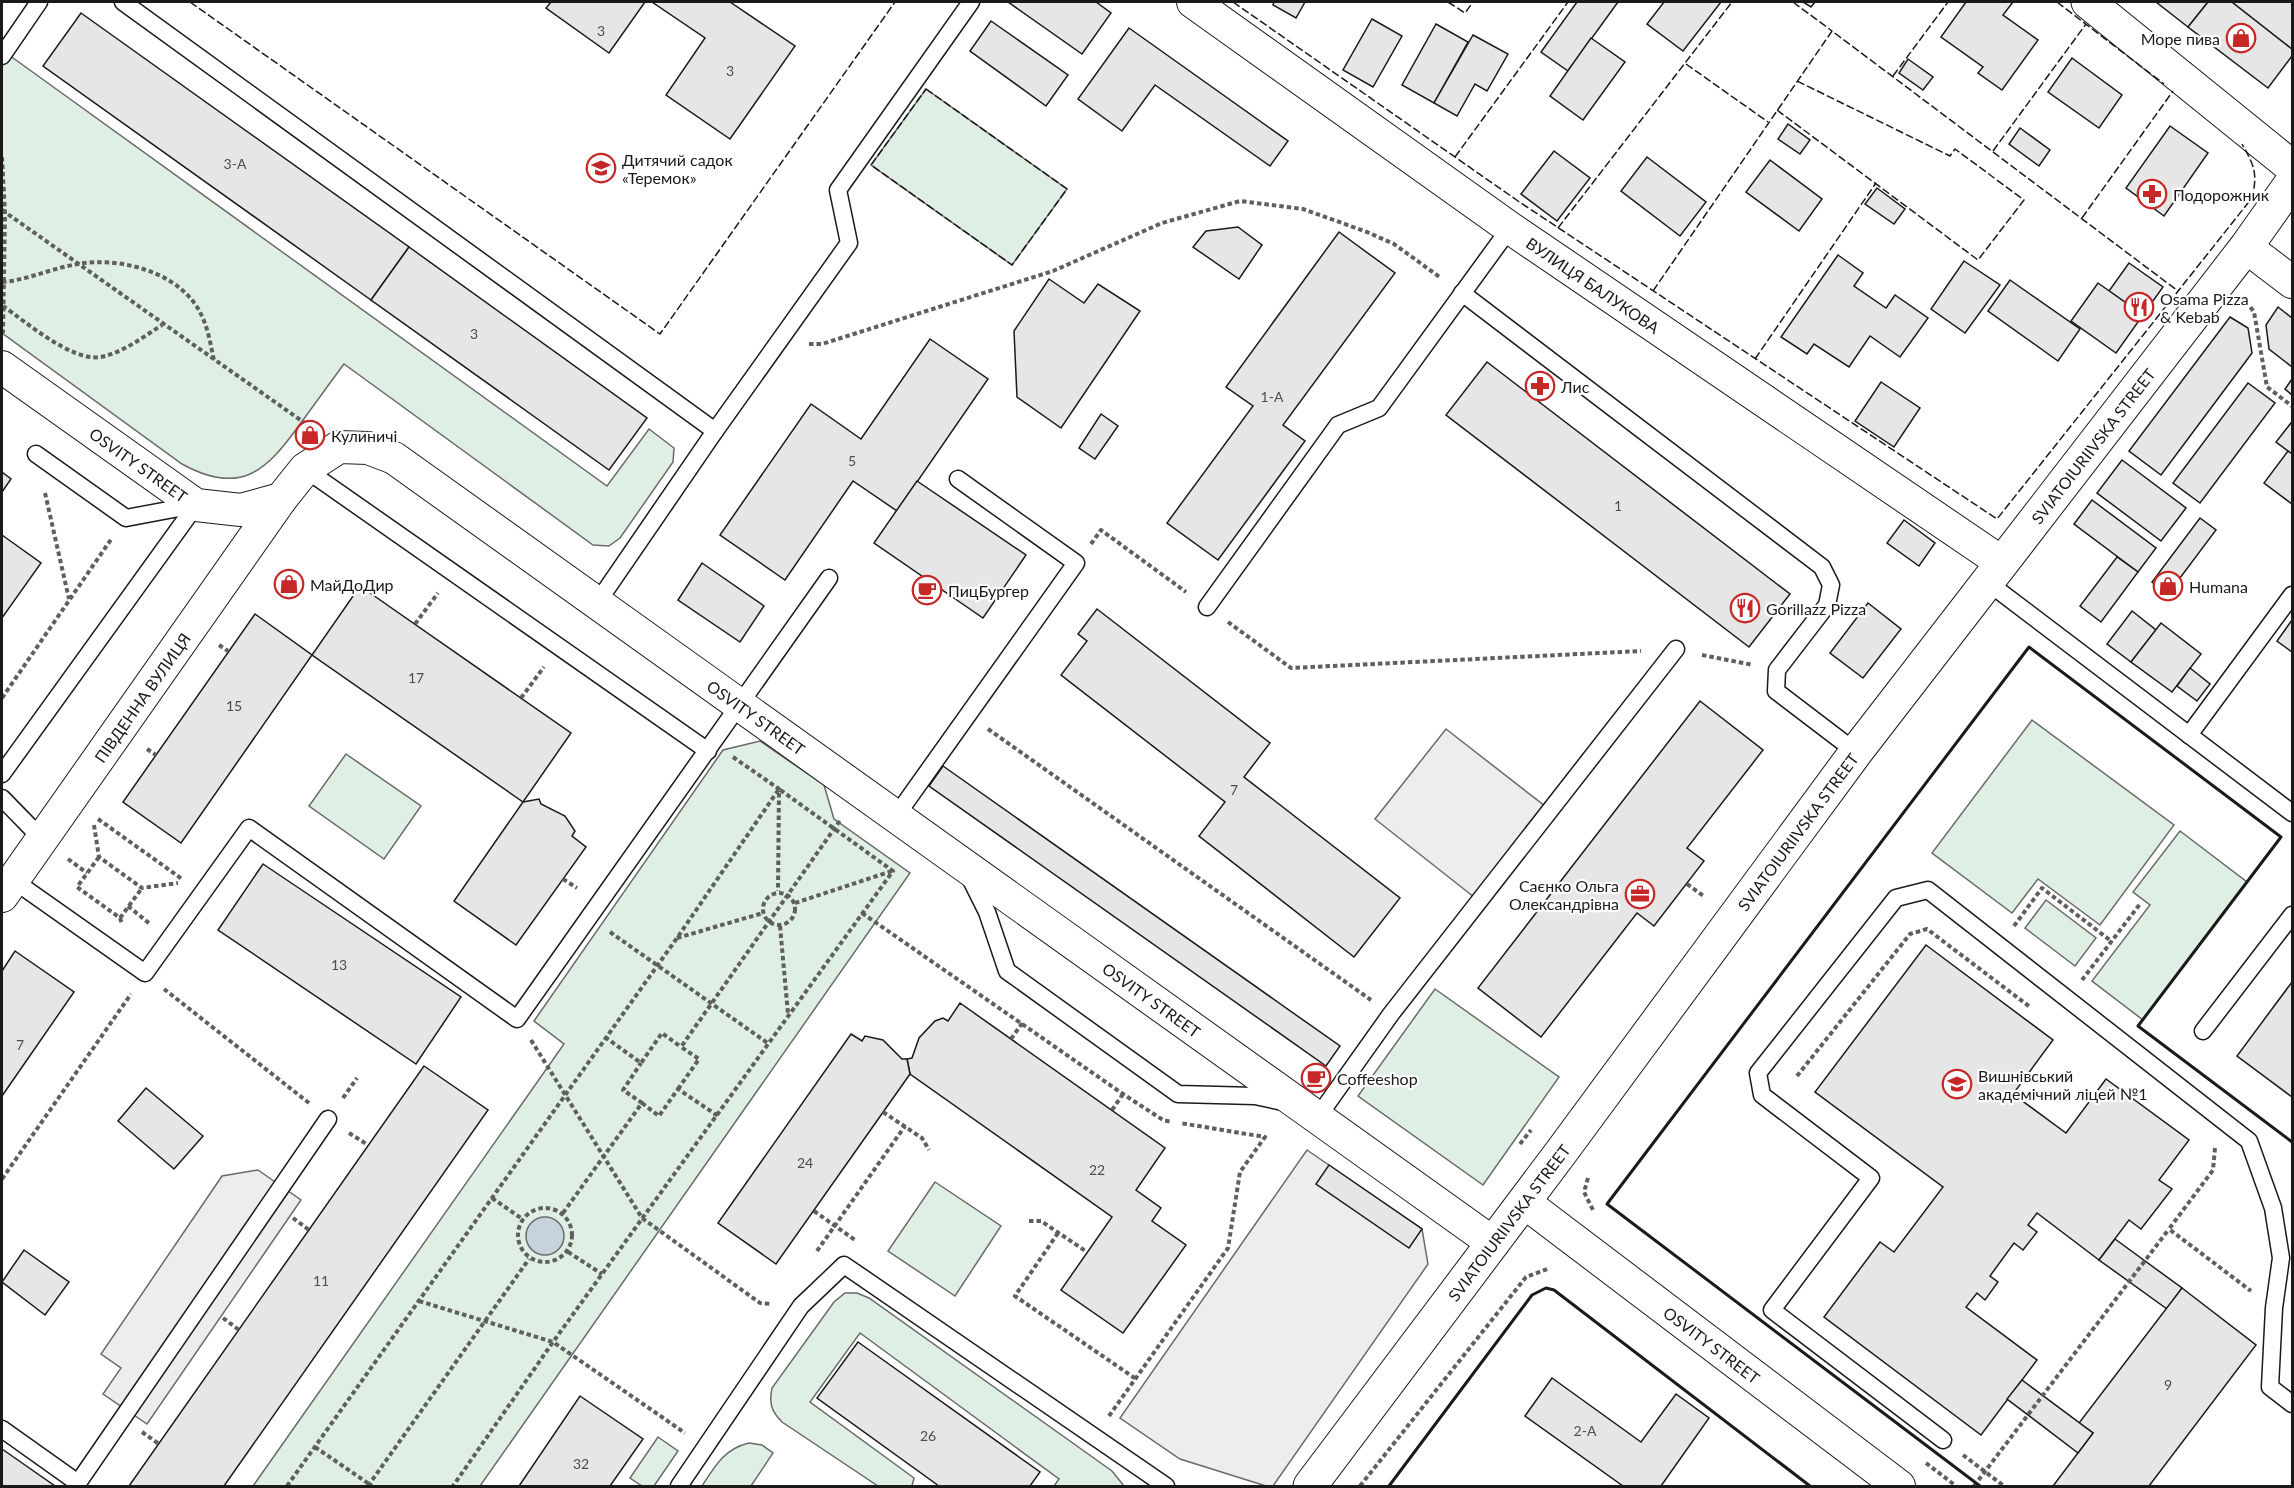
<svg xmlns="http://www.w3.org/2000/svg" width="2294" height="1488" font-family="Lato,sans-serif">
	<style>
		.green { fill: #e0efe3; stroke: #6a6a6a; stroke-width: 1.5 }
		.parking { fill: #ededed; stroke: #6a6a6a; stroke-width: 1.5 }
		.water { fill: #c6d2dc; stroke: #6a6a6a; stroke-width: 1.5 }
		.building { fill: #e6e6e6; stroke: #1a1a1a; stroke-width: 1.5 }
		.lines { fill: none; stroke-linecap: round; stroke-linejoin: round }
		.lane-casing { stroke: #1a1a1a; stroke-width: 19 }
		.street-casing { stroke: #1a1a1a; stroke-width: 34 }
		.secondary-casing { stroke: #1a1a1a; stroke-width: 35 }
		.path { stroke: #5f5f5f; stroke-width: 4; stroke-dasharray: 4.5 3; stroke-linecap: butt }
		.lane { stroke: #fff; stroke-width: 16 }
		.street { stroke: #fff; stroke-width: 32 }
		.secondary { stroke: #fff; stroke-width: 33 }
		.fence { stroke: #1a1a1a; stroke-width: 1.5; stroke-dasharray: 8 3; stroke-linecap: butt }
		.wall { stroke: #1a1a1a; stroke-width: 3 }
		.labels { text-anchor: middle; dominant-baseline: central; stroke-width: 4.5; stroke-linejoin: round; paint-order: stroke }
		.number-label { font-size: 14px; fill: #4d4d4d }
		.poi-label { font-size: 16px; fill: #1a1a1a; stroke: #fff; text-anchor: start }
		.street-label { font-size: 16px; fill: #1a1a1a; stroke: #fff }
	</style>
	<rect width="100%" height="100%" fill="#fff"/>
	<!-- green -->
	<g class="green">
		<path d="M2,50L607,486L649,429L674,448L673,462L620,538L609,546L593,545L344,364C329,384 315,404 300,424C266,472 240,496 182,464L2,333Z"/>
		<path d="M926,89L1067,189L1012,265L871,165Z"/>
		<path d="M2032,720L2174,825L2100,925L2038,879L2012,913L1932,853Z"/>
		<path d="M760,741L824,785L834,819L910,873L480,1486H253L564,1044L534,1021L723,750Z"/>
		<path d="M346,754L421,806L384,859L309,806Z"/>
		<path d="M2180,831L2247,882L2143,1020L2092,981L2150,905L2133,892Z"/>
		<path d="M2046,900L2096,938L2075,966L2025,928Z"/>
		<path d="M1435,989L1559,1077L1483,1185L1358,1096Z"/>
		<path d="M935,1182L1001,1226L955,1296L888,1251Z"/>
		<path d="M845,1293H857L869,1298L1112,1471L1124,1486H1054L1059,1479L860,1333L810,1402L914,1478L912,1486H878L782,1422C771,1411 769,1403 772,1388L834,1302Z"/>
		<path d="M658,1437L678,1451L654,1486H642L630,1478Z"/>
		<path d="M749,1443L762,1445L773,1453L751,1486H702C715,1466 724,1449 749,1443Z"/>
	</g>
	<!-- parking -->
	<g class="parking">
		<path d="M1446,729L1550,810L1479,901L1375,819Z"/>
		<path d="M1307,1150L1422,1229L1428,1264L1273,1486H1266L1180,1459L1120,1418Z"/>
		<path d="M258,1170L301,1200L147,1424L103,1394L121,1368L101,1354L222,1176Z"/>
	</g>
	<!-- water -->
	<circle class="water" cx="545" cy="1236" r="19"/>
	<!-- building -->
	<g class="building">
		<path d="M551,2H645L609,53L546,8Z"/>
		<path d="M652,2H730L795,46L730,139L666,95L705,38Z"/>
		<path d="M1008,2H1096L1111,13L1082,54Z"/>
		<path d="M1274,2H1305L1296,18L1273,5Z"/>
		<path d="M1577,2H1618L1568,71L1541,52Z"/>
		<path d="M1664,2H1721L1683,51L1647,24Z"/>
		<path d="M1803,2H1815L1811,7Z"/>
		<path d="M1966,2H2013L2003,15L2038,40L2002,90L1978,73L1983,67L1941,37Z"/>
		<path d="M2156,2H2208L2188,27Z"/>
		<path d="M2208,2H2232L2292,49V56L2268,88L2188,27Z"/>
		<path d="M2232,2H2292V49Z"/>
		<path d="M81,13L409,247L371,300L43,66Z"/>
		<path d="M1372,19L1402,36L1373,87L1343,70Z"/>
		<path d="M991,21L1068,75L1046,106L970,51Z"/>
		<path d="M1436,24L1468,42L1434,103L1402,85Z"/>
		<path d="M1129,28L1288,141L1270,166L1155,85L1122,131L1078,99Z"/>
		<path d="M1473,35L1508,54L1487,91L1475,84L1457,116L1434,103Z"/>
		<path d="M1591,38L1625,62L1583,120L1550,96Z"/>
		<path d="M2072,58L2122,95L2099,128L2048,92Z"/>
		<path d="M1908,59L1933,77L1923,90L1899,73Z"/>
		<path d="M1788,124L1810,140L1800,154L1778,139Z"/>
		<path d="M2170,126L2208,153L2164,216L2126,188Z"/>
		<path d="M2020,128L2050,150L2039,166L2009,144Z"/>
		<path d="M1554,151L1590,178L1557,221L1521,194Z"/>
		<path d="M1647,157L1706,202L1680,236L1621,191Z"/>
		<path d="M1770,160L1822,199L1799,231L1746,192Z"/>
		<path d="M1877,188L1905,209L1894,224L1865,204Z"/>
		<path d="M1238,227L1262,245L1239,279L1193,247L1206,231Z"/>
		<path d="M1339,232L1395,273L1283,425L1305,441L1218,560L1167,523L1253,406L1226,387Z"/>
		<path d="M409,247L647,418L609,470L371,300Z"/>
		<path d="M1838,255L1863,273L1854,286L1886,308L1895,295L1928,318L1900,357L1870,336L1849,367L1814,344L1807,354L1781,337Z"/>
		<path d="M1964,261L2000,285L1965,333L1931,309Z"/>
		<path d="M2129,263L2163,287L2143,315L2109,291Z"/>
		<path d="M1049,279L1084,303L1098,284L1140,311L1061,428L1017,397L1014,331Z"/>
		<path d="M2010,280L2080,329L2058,361L1988,311Z"/>
		<path d="M2098,283L2143,315L2116,353L2071,321Z"/>
		<path d="M2278,307L2292,318V367L2269,349L2266,325Z"/>
		<path d="M2230,317L2248,328L2252,353L2161,475L2129,451Z"/>
		<path d="M930,339L988,379L897,511L853,481L785,580L720,535L811,404L861,439Z"/>
		<path d="M1487,362L1790,594L1749,647L1446,415Z"/>
		<path d="M2292,379V395L2285,389Z"/>
		<path d="M1881,382L1920,408L1894,447L1855,421Z"/>
		<path d="M2248,383L2275,403L2200,503L2173,483Z"/>
		<path d="M1101,414L1118,426L1095,459L1079,448Z"/>
		<path d="M2291,423L2292,424V454L2276,442Z"/>
		<path d="M2288,451L2292,454V504L2264,483Z"/>
		<path d="M2122,460L2186,508L2161,541L2097,493Z"/>
		<path d="M2,472L11,479L2,492Z"/>
		<path d="M917,481L1026,555L983,618L874,543Z"/>
		<path d="M2092,500L2156,548L2138,572L2074,524Z"/>
		<path d="M2200,518L2216,530L2168,594L2152,582Z"/>
		<path d="M1904,520L1935,543L1919,566L1887,543Z"/>
		<path d="M2,535L41,563L2,618Z"/>
		<path d="M2117,557L2138,572L2101,622L2080,606Z"/>
		<path d="M702,563L764,606L740,642L678,600Z"/>
		<path d="M360,586L571,733L523,802L312,655Z"/>
		<path d="M1868,603L1901,629L1863,678L1830,653Z"/>
		<path d="M1097,609L1270,743L1244,777L1400,898L1354,957L1199,836L1225,802L1061,675L1087,641L1078,634Z"/>
		<path d="M2132,611L2156,630L2131,662L2107,644Z"/>
		<path d="M255,614L312,655L181,843L123,802Z"/>
		<path d="M2292,620V652L2277,641Z"/>
		<path d="M2161,623L2201,654L2172,692L2131,662Z"/>
		<path d="M2190,668L2210,684L2197,701L2177,686Z"/>
		<path d="M1700,701L1763,750L1687,848L1704,861L1654,926L1637,913L1541,1037L1478,988Z"/>
		<path d="M943,766L1340,1046L1326,1066L929,786Z"/>
		<path d="M539,799L541,804L565,816L575,831L572,836L586,847L516,945L454,901L523,802Z"/>
		<path d="M263,864L461,997L416,1064L218,930Z"/>
		<path d="M1926,945L2053,1040L2013,1094L2066,1133L2106,1079L2189,1140L2159,1180L2172,1189L2141,1229L2129,1220L2099,1260L2037,1213L2028,1225L2037,1232L2023,1250L2014,1243L1990,1276L1998,1282L1985,1300L1977,1293L1966,1307L2037,1360L1981,1435L1824,1317L1880,1242L1894,1252L1943,1187L1815,1092Z"/>
		<path d="M15,951L74,992L2,1096V971Z"/>
		<path d="M2292,982V1097L2237,1056Z"/>
		<path d="M960,1003L1165,1148L1136,1190L1161,1208L1152,1221L1186,1245L1123,1333L1061,1290L1112,1217L910,1074L907,1059L912,1058L919,1038L935,1021L943,1018L948,1021Z"/>
		<path d="M851,1034L862,1041L865,1036L883,1040L902,1059H907L910,1074L776,1264L718,1223Z"/>
		<path d="M424,1066L488,1110L224,1486H129Z"/>
		<path d="M146,1088L203,1136L174,1169L118,1121Z"/>
		<path d="M1329,1165L1422,1229L1409,1248L1316,1184Z"/>
		<path d="M2115,1239L2182,1288L2167,1309L2099,1260Z"/>
		<path d="M24,1250L69,1282L45,1315L2,1282Z"/>
		<path d="M2182,1288L2256,1345L2149,1486H2053L2093,1433L2079,1423Z"/>
		<path d="M858,1342L1040,1472L1030,1486H939L817,1398Z"/>
		<path d="M1552,1378L1641,1442L1676,1394L1709,1418L1661,1486H1623L1525,1416Z"/>
		<path d="M2022,1380L2093,1433L2078,1453L2007,1399Z"/>
		<path d="M580,1396L643,1439L610,1486H519Z"/>
		<path d="M2,1449L55,1486H2Z"/>
	</g>
	<g class="lines">
		<!-- lane casing -->
		<g class="lane-casing">
			<g id="lane">
				<path d="M123,2L715,431L597,603"/>
				<path d="M2,56L39,2"/>
				<path d="M1462,293L1822,567L1831,585L1827,605L1777,670L1776,691L1856,752"/>
				<path d="M715,431L849,243L838,190L971,2"/>
				<path d="M36,454L126,518L195,505"/>
				<path d="M305,469L708,751"/>
				<path d="M1986,581L2292,813"/>
				<path d="M1207,607L1338,425L1379,408L1510,228"/>
				<path d="M2189,735L2292,595"/>
				<path d="M2,774L196,505"/>
				<path d="M2,798L42,839"/>
				<path d="M896,816L1076,563L958,479"/>
				<path d="M969,876L987,912L1007,971L1178,1094L1255,1096L1283,1102"/>
				<path d="M13,880L145,973L249,828L517,1019L829,578"/>
				<path d="M2203,1031L2292,915"/>
				<path d="M1317,1118L1391,1014L1676,649"/>
				<path d="M2,1429L78,1483L328,1119"/>
				<path d="M1943,1440L1772,1310L1871,1178L1762,1095L1758,1073L1896,898L1928,890L2249,1141L2273,1208L2281,1258L2274,1308L2270,1387L2292,1404"/>
				<path d="M679,1486L801,1306L844,1265L1166,1486"/>
			</g>
		</g>
		<!-- street casing -->
		<g class="street-casing">
			<g id="street">
				<path id="s1" d="M1193,2L1510,228L2001,562"/>
				<path d="M2246,247L2292,282"/>
				<path id="s2" d="M2,367L196,505L241,510L281,499L305,469L339,447L368,448L394,458L1493,1243"/>
				<path id="s3" d="M2,896L281,499"/>
				<path id="s4" d="M1524,1202L1899,1486"/>
			</g>
		</g>
		<!-- secondary casing -->
		<g class="secondary-casing">
			<g id="secondary">
				<path d="M2088,2L2292,167"/>
				<path id="s5" d="M1310,1486L1562,1151L1856,752L2246,247L2292,182"/>
			</g>
		</g>
		<!-- path -->
		<g class="path">
			<path d="M2,157L5,213L3,333"/>
			<path d="M2,210L309,426"/>
			<path d="M2,282C28,280 52,268 78,264C117,257 171,270 195,304C207,321 210,341 214,361"/>
			<path d="M2246,301L2254,312L2267,387L2292,406"/>
			<path d="M3,306C26,322 72,362 101,357C124,352 143,337 162,325"/>
			<path d="M809,344H822L1053,271L1162,223L1240,201L1303,209L1367,232L1394,244L1441,278"/>
			<path d="M45,493L69,599"/>
			<path d="M1091,544L1101,530L1186,592"/>
			<path d="M1228,622L1291,668L1641,651"/>
			<path d="M415,624L438,593"/>
			<path d="M219,645L228,651"/>
			<path d="M1702,655L1753,665"/>
			<path d="M2,698L112,538"/>
			<path d="M521,698L544,667"/>
			<path d="M988,729L1371,1000"/>
			<path d="M147,749L156,755"/>
			<path d="M733,757L779,789L778,891"/>
			<path d="M98,819L182,879"/>
			<path d="M94,825L99,857L142,888L178,883"/>
			<path d="M99,857L77,887L120,918L122,924"/>
			<path d="M68,859L87,873"/>
			<path d="M563,879L577,888"/>
			<path d="M1687,884L1705,897"/>
			<circle cx="779" cy="909" r="16"/>
			<path d="M795,903L892,871"/>
			<path d="M128,906L150,924"/>
			<path d="M862,913L1123,1094L1163,1120L1172,1122"/>
			<path d="M120,918L142,888"/>
			<path d="M780,926L788,1014"/>
			<path d="M2014,926L2042,888L2111,941"/>
			<path d="M610,932L769,1044"/>
			<path d="M677,938L763,913"/>
			<path d="M2082,980L2140,904"/>
			<path d="M164,989L309,1103"/>
			<path d="M605,1037L641,1063L662,1033L681,1047"/>
			<path d="M1011,1039L1023,1022"/>
			<path d="M531,1040L642,1218L760,1303L772,1304"/>
			<path d="M1797,1076L1910,934L1927,929L2030,1007"/>
			<path d="M678,1089L699,1059L681,1047L841,819"/>
			<path d="M343,1098L357,1078"/>
			<path d="M642,1103L659,1116L678,1089L718,1116"/>
			<path d="M1112,1110L1123,1094"/>
			<path d="M883,1112L922,1138L929,1150"/>
			<path d="M349,1133L368,1145"/>
			<path d="M1520,1144L1531,1130"/>
			<path d="M2215,1148L2213,1170L2169,1229L2251,1291"/>
			<path d="M1588,1178L1584,1192L1593,1210"/>
			<path d="M2,1179L131,994"/>
			<path d="M492,1198L521,1218"/>
			<circle cx="545" cy="1235" r="27"/>
			<path d="M814,1211L855,1240"/>
			<path d="M563,1213L642,1103L623,1090L641,1063"/>
			<path d="M293,1218L309,1230"/>
			<path d="M1029,1221H1041L1087,1252"/>
			<path d="M1058,1233L1015,1296L1136,1379"/>
			<path d="M817,1251L905,1126"/>
			<path d="M568,1252L602,1274"/>
			<path d="M419,1301L553,1342L685,1433"/>
			<path d="M223,1318L239,1330"/>
			<path d="M1109,1416L1228,1248L1240,1172L1265,1137L1180,1123"/>
			<path d="M142,1432L159,1444"/>
			<path d="M315,1447L372,1486"/>
			<path d="M1963,1455L2004,1486"/>
			<path d="M1926,1463L1956,1486"/>
			<path d="M287,1486L677,938L779,789L893,871L553,1342L453,1486"/>
			<path d="M368,1486L529,1259"/>
			<path d="M937,1486H938"/>
			<path d="M1360,1486L1526,1277L1550,1268"/>
			<path d="M1974,1486L2169,1229"/>
		</g>
		<!-- lane -->
		<use href="#lane" class="lane"/>
		<!-- street -->
		<use href="#street" class="street"/>
		<!-- secondary -->
		<use href="#secondary" class="secondary"/>
		<!-- fence -->
		<g class="fence">
			<path d="M190,2L660,334L895,2"/>
			<path d="M1233,2L1518,201L1997,519L2252,198C2258,173 2254,165 2242,144"/>
			<path d="M1448,2L1465,13L1473,2"/>
			<path d="M1793,2L1832,31"/>
			<path d="M2057,2L2164,84"/>
			<path d="M1686,64L1768,122"/>
			<path d="M1893,76L1948,2"/>
			<path d="M926,89L1067,189L1012,265L871,165Z"/>
			<path d="M1777,110L1978,260L2024,200L1955,149L1950,156L1797,81"/>
			<path d="M1993,151L2086,24"/>
			<path d="M1455,157L1568,2"/>
			<path d="M2082,218L2173,91"/>
			<path d="M1558,228L1732,2"/>
			<path d="M1653,291L1832,31L2178,291"/>
			<path d="M1755,359L1876,183"/>
		</g>
		<!-- wall -->
		<g class="wall">
			<path d="M1389,1486L1532,1295L1546,1288L1554,1290L1810,1486"/>
			<path d="M1980,1486L1607,1204L2029,647L2281,837L2138,1026L2292,1142"/>
		</g>
	</g>
	<!-- icons -->
	<defs>
		<g id="shop-ring" transform="scale(1.5)"><circle r="9.5" fill="#fff" stroke="#c62828" stroke-width="1.5"/><path d="M-5-2.5h2.3a2.7 3.5 0 0 1 5.4 0H5L5.5 6h-11ZM-1.5-2.5h3a1.5 2.3 0 0 0-3 0Z" fill="#c62828"/></g>
		<g id="school-ring" transform="scale(1.5)"><circle r="9.5" fill="#fff" stroke="#c62828" stroke-width="1.5"/><path d="M0-5L7-2L0 1L-7-2ZM-4 1L0 2.5L4 1V4Q0 6-4 4Z" fill="#c62828"/></g>
		<g id="pharmacy-ring" transform="scale(1.5)"><circle r="9.5" fill="#fff" stroke="#c62828" stroke-width="1.5"/><path d="M-2-6h4v4h4v4h-4v4h-4v-4h-4v-4h4Z" fill="#c62828"/></g>
		<g id="restaurant-ring" transform="scale(1.5)"><circle r="9.5" fill="#fff" stroke="#c62828" stroke-width="1.5"/><path d="M-5-6h1v4h1v-4h1v4h1v-4h1v5L-1.5 .5V6h-2V.5L-5-1ZM5-6V6H3V1.5H1.5Q1.5-4 5-6Z" fill="#c62828"/></g>
		<g id="cafe-ring" transform="scale(1.5)"><circle r="9.5" fill="#fff" stroke="#c62828" stroke-width="1.5"/><path d="M-5.5-4.5H6V0H3Q3 3.5 0 3.5H-2.5Q-5.5 3.5-5.5 0ZM3-3.2v2h1.7v-2ZM-6 4.5H4V6H-6Z" fill="#c62828"/></g>
		<g id="office-ring" transform="scale(1.5)"><circle r="9.5" fill="#fff" stroke="#c62828" stroke-width="1.5"/><path d="M-6-3h4V-5.5h4V-3h4V5H-6ZM-1-4.5V-3h2v-1.5ZM-6 0V1H6V0Z" fill="#c62828"/></g>
	</defs>
	<g fill-rule="evenodd">
		<use href="#shop-ring" x="2241" y="38"/>
		<use href="#school-ring" x="601" y="168"/>
		<use href="#pharmacy-ring" x="2152" y="194"/>
		<use href="#restaurant-ring" x="2139" y="307"/>
		<use href="#pharmacy-ring" x="1540" y="386"/>
		<use href="#shop-ring" x="310" y="435"/>
		<use href="#shop-ring" x="289" y="584"/>
		<use href="#shop-ring" x="2168" y="586"/>
		<use href="#cafe-ring" x="927" y="590"/>
		<use href="#restaurant-ring" x="1745" y="608"/>
		<use href="#office-ring" x="1640" y="894"/>
		<use href="#cafe-ring" x="1316" y="1078"/>
		<use href="#school-ring" x="1957" y="1084"/>
	</g>
	<g class="labels">
		<!-- number labels -->
		<g class="number-label">
			<text x="601" y="30">3</text>
			<text x="730" y="70">3</text>
			<text x="235" y="163">3-А</text>
			<text x="474" y="333">3</text>
			<text x="1272" y="396">1-А</text>
			<text x="852" y="460">5</text>
			<text x="1618" y="505">1</text>
			<text x="416" y="677">17</text>
			<text x="234" y="705">15</text>
			<text x="1234" y="789">7</text>
			<text x="339" y="964">13</text>
			<text x="20" y="1044">7</text>
			<text x="805" y="1162">24</text>
			<text x="1097" y="1169">22</text>
			<text x="321" y="1280">11</text>
			<text x="2168" y="1384">9</text>
			<text x="1585" y="1430">2-А</text>
			<text x="928" y="1435">26</text>
			<text x="581" y="1463">32</text>
		</g>
		<!-- poi labels -->
		<g class="poi-label">
			<text x="2220" y="38" text-anchor="end">Море пива</text>
			<text x="622" y="159">Дитячий садок<tspan x="622" dy="18">«Теремок»</tspan></text>
			<text x="2173" y="194">Подорожник</text>
			<text x="2160" y="298">Osama Pizza<tspan x="2160" dy="18">&amp; Kebab</tspan></text>
			<text x="1561" y="386">Лис</text>
			<text x="331" y="435">Кулиничі</text>
			<text x="310" y="584">МайДоДир</text>
			<text x="2189" y="586">Humana</text>
			<text x="948" y="590">ПицБургер</text>
			<text x="1766" y="608">Gorillazz Pizza</text>
			<text x="1619" y="885" text-anchor="end">Саєнко Ольга<tspan x="1619" dy="18">Олександрівна</tspan></text>
			<text x="1978" y="1075">Вишнівський<tspan x="1978" dy="18">академічний ліцей №1</tspan></text>
			<text x="1337" y="1078">Coffeeshop</text>
		</g>
		<!-- street labels -->
		<g class="street-label">
			<text stroke="none"><textPath href="#s1" startOffset="490">ВУЛИЦЯ БАЛУКОВА</textPath></text>
			<text stroke="none"><textPath href="#s5" startOffset="1302">SVIATOIURIIVSKA STREET</textPath></text>
			<text stroke="none"><textPath href="#s2" startOffset="168">OSVITY STREET</textPath></text>
			<text stroke="none"><textPath href="#s3" startOffset="243">ПІВДЕННА ВУЛИЦЯ</textPath></text>
			<text stroke="none"><textPath href="#s2" startOffset="906">OSVITY STREET</textPath></text>
			<text stroke="none"><textPath href="#s5" startOffset="816">SVIATOIURIIVSKA STREET</textPath></text>
			<text stroke="none"><textPath href="#s2" startOffset="1392">OSVITY STREET</textPath></text>
			<text stroke="none"><textPath href="#s5" startOffset="330">SVIATOIURIIVSKA STREET</textPath></text>
			<text stroke="none"><textPath href="#s4" startOffset="236">OSVITY STREET</textPath></text>
		</g>
	</g>
	<!-- border -->
	<rect width="2294" height="1488" fill="none" stroke="#1a1a1a" stroke-width="6"/>
</svg>
